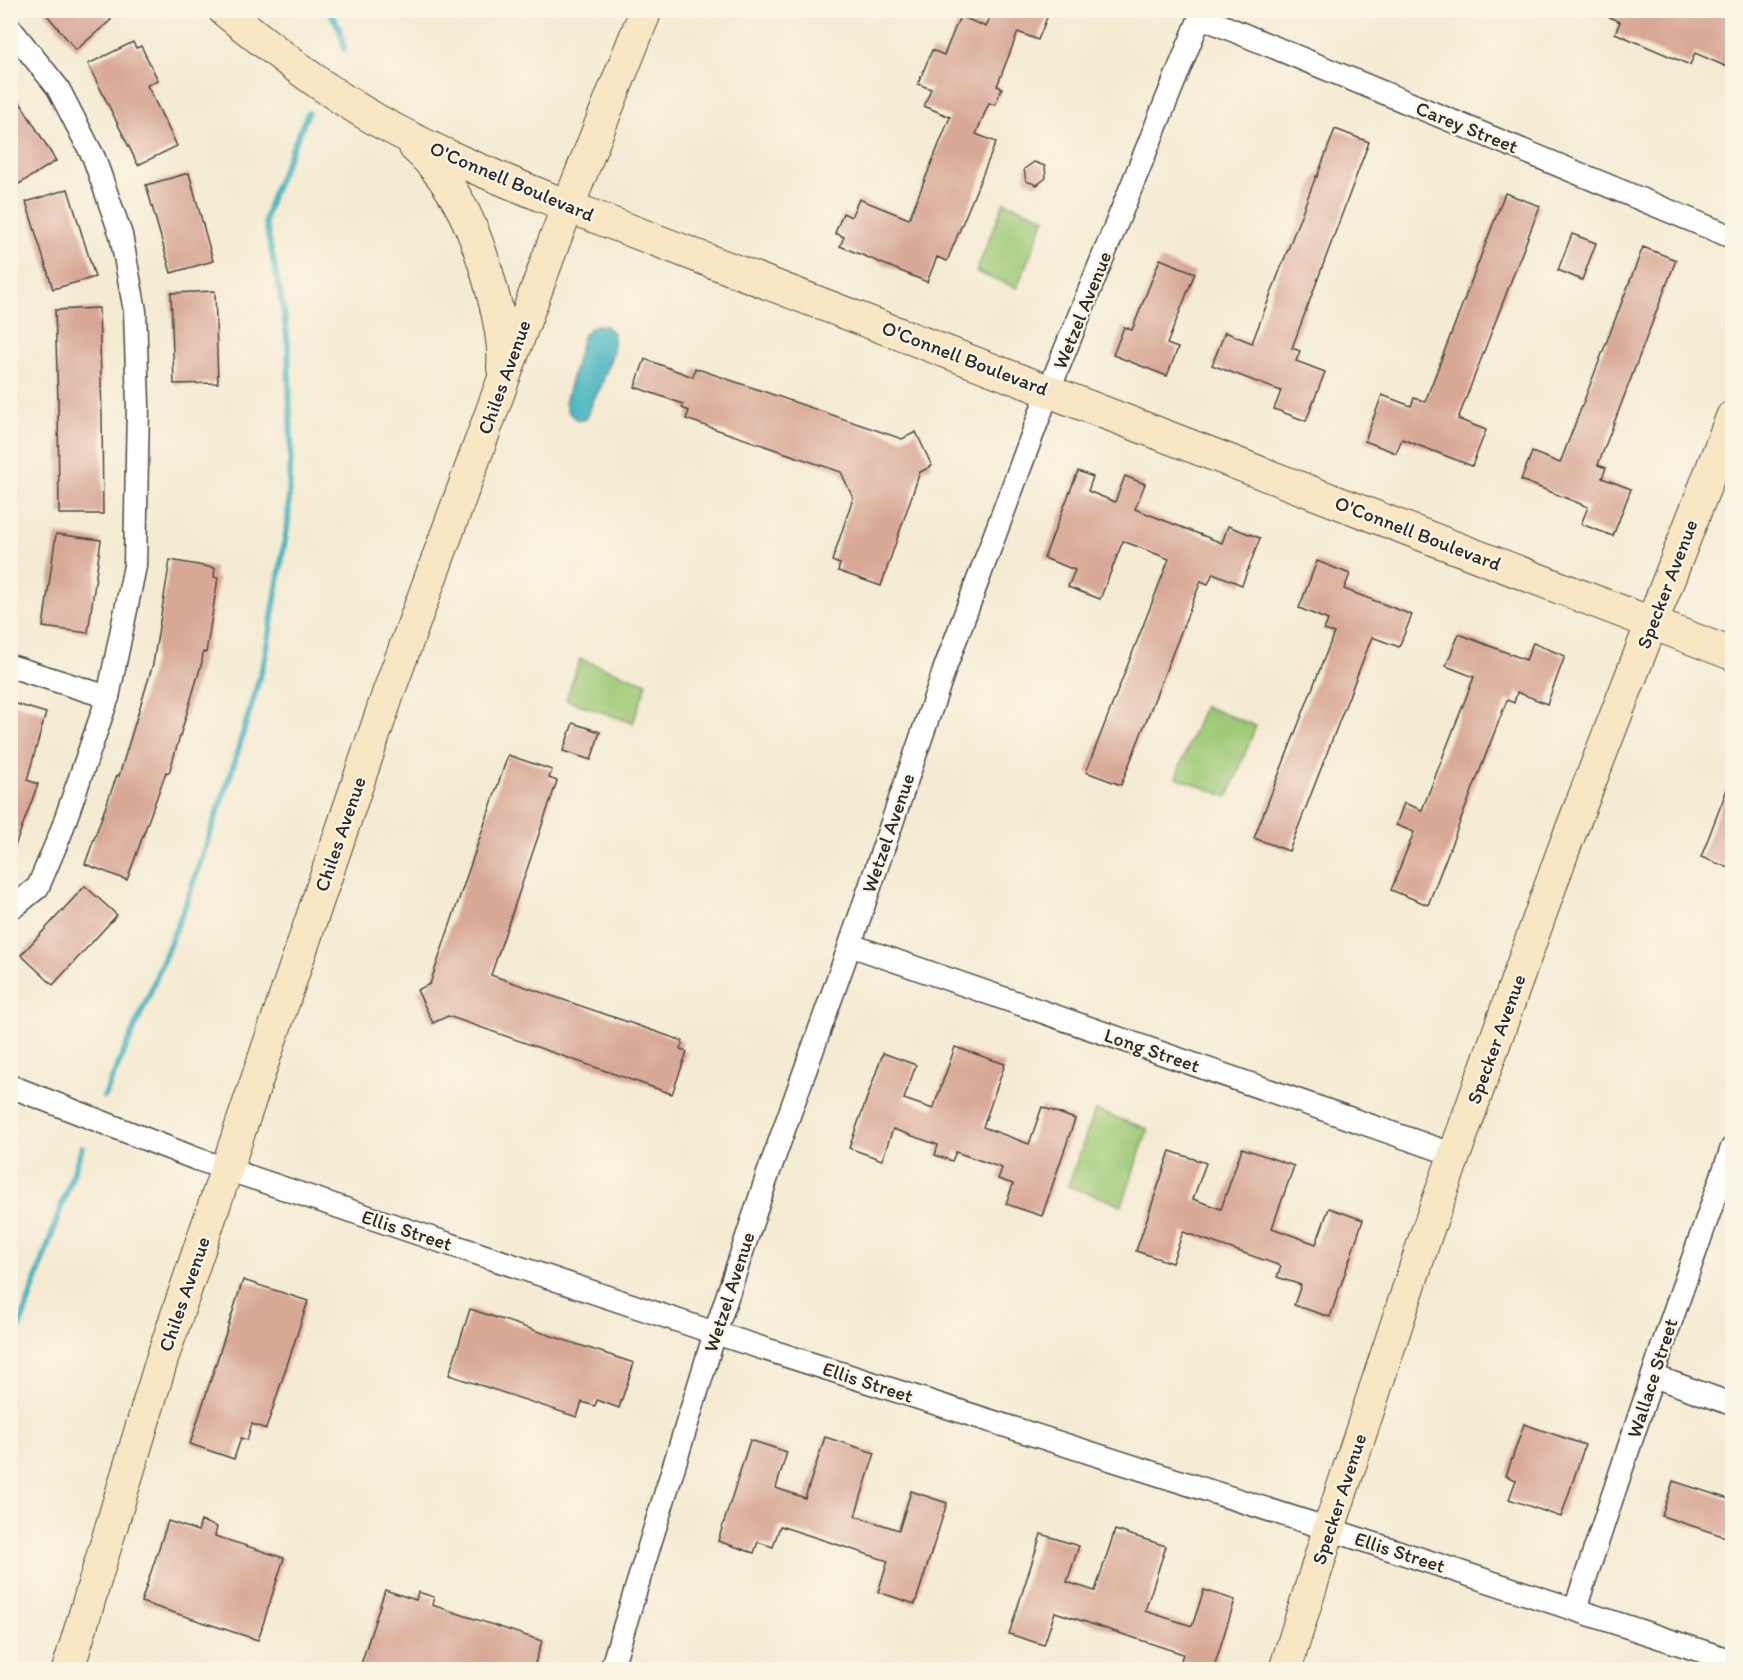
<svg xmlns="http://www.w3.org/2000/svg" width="1743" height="1680" font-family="Itim,sans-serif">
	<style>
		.green { fill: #9bc875; stroke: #637a50; stroke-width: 1.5 }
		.water { fill: #45b4bf; stroke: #387075; stroke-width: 1.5 }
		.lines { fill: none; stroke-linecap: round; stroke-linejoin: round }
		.stream { stroke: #45b4bf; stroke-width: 6 }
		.building { fill: #d8a897 }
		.street-casing { stroke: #494844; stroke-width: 25 }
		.secondary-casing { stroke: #494844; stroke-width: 34 }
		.street { stroke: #fff; stroke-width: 22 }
		.secondary { stroke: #f9e7c3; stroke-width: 32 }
		.labels { text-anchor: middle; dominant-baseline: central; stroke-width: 4.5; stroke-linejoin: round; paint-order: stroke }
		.street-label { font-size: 20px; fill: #2b2b2b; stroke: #fcf5e5 }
	</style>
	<rect width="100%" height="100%" fill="#fcf5e5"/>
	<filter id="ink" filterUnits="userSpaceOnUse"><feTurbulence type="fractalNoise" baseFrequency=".0167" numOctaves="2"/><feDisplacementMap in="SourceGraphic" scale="12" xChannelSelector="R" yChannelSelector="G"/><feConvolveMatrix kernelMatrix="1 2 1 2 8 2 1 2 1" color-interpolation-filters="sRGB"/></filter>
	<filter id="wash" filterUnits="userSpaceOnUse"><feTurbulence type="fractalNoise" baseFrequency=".008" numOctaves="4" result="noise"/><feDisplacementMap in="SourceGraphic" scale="24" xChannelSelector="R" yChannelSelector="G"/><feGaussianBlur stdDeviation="1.35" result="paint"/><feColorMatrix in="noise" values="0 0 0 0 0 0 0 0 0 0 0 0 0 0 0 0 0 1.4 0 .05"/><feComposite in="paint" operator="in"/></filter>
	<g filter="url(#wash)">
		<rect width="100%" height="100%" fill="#f5ebd3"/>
		<!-- green -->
		<g class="green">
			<path d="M1004,202L1045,218L1017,288L976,272Z"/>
			<path d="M580,659L647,683L633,723L566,700Z"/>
			<path d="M1204,706L1256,726L1228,797L1176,777Z"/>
			<path d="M1095,1110L1148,1129L1122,1205L1068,1186Z"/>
		</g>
		<!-- water -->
		<path class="water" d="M597,325L606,326L613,333V352L601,387L592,403L589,414L586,419L581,420H577L568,412L565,403L583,336L590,328Z"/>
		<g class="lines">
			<!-- stream -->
			<g class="stream">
				<path d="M327,10C338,22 342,33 344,49"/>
				<path d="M104,1097L149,995L185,906L232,770L265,659L288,522L291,445L288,346L284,313L265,220L272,195L308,113"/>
				<path d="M10,1355L82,1147"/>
			</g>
		</g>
		<g id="blocks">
			<!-- building -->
			<g class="building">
				<path d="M43,10H102L111,20L76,50Z"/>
				<path d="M993,10H1050L1038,40L1018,32L997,86L1002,88L995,105L989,103L976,134L996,142L947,261L937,257L927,282L840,246L844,237L835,233L843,213L851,217L859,199L909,219L950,117L924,106L931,89L918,84L932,50L944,55L960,16L986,27Z"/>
				<path d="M1594,10H1732V69L1695,53L1690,65L1615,33L1620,22Z"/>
				<path d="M133,42L136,48L141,46L158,80L147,85L177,146L138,165L88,64Z"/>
				<path d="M10,86L56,161L19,184L10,170Z"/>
				<path d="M1335,129L1369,142L1292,348L1300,351L1296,361L1325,372L1306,421L1274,409L1281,391L1212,365L1225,332L1252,343L1316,176L1317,177Z"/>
				<path d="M1034,162L1045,166L1046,178L1037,185L1026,181L1024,169Z"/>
				<path d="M189,173L213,261L171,273L146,185Z"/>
				<path d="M68,189L95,277L53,289L26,202Z"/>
				<path d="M1505,193L1540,206L1458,419L1486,430L1472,466L1402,439L1396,453L1365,441L1382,395L1411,406L1414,398L1425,402Z"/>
				<path d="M1572,234L1596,243L1582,280L1558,270Z"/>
				<path d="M1643,247L1676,260L1598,465L1606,468L1602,478L1631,489L1613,536L1581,524L1588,507L1521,480L1532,452L1560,463Z"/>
				<path d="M1160,259L1195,273L1167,344L1178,348L1167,376L1113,355L1124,327L1132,330Z"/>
				<path d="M215,291L218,383L174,384L171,293Z"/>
				<path d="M99,308L102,416L103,514H59L58,401L55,310Z"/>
				<path d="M645,359L693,377L695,368L902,439L916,432L932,466L920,472L881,586L838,571L840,564L832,561L853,498L841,472L686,419L689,411L682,408L683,404L635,387Z"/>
				<path d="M1078,471L1093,477L1088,491L1115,502L1125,476L1145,484L1135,509L1222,543L1228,526L1260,538L1242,585L1213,573L1208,584L1201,581L1121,785L1086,772L1169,559L1123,541L1100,599L1068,587L1075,570L1044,558Z"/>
				<path d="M56,534L101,540L88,633L43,627Z"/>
				<path d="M170,560L215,568L214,577L218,578L206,653L203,652L202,662L169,773L166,772L127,880L85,864L117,775L119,776L153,664Z"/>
				<path d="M1317,561L1350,574L1344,589L1412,615L1399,647L1372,637L1289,851L1254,838L1334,633L1324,630L1328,620L1299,608Z"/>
				<path d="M1459,634L1526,660L1533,643L1565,656L1547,704L1517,692L1514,703L1507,700L1428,905L1391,890L1414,832L1396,825L1404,803L1422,810L1474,677L1446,666Z"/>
				<path d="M10,702L46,713L27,780L38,784L12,854H10Z"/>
				<path d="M573,723L600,732L591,760L563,751Z"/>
				<path d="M508,755L552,770L549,778L557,781L491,975L683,1041L680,1049L687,1052L672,1094L448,1016L433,1023L417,990L430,984Z"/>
				<path d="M1731,779H1732V869L1701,857Z"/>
				<path d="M85,886L117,915L53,985L21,955Z"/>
				<path d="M955,1047L1005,1064L983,1127L1029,1144L1042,1107L1075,1119L1042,1216L1006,1204L1013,1184L998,1179L1002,1168L956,1152L952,1161L935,1155L938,1145L893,1129L882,1160L849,1148L883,1053L916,1065L904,1099L933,1109Z"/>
				<path d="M1242,1148L1294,1166L1272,1228L1316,1244L1329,1208L1363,1220L1330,1317L1294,1305L1301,1285L1277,1277L1281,1266L1183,1232L1172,1263L1136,1251L1170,1151L1206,1163L1193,1199L1221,1209Z"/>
				<path d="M243,1280L308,1301L266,1429L252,1424L247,1440L241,1438L234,1459L190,1444Z"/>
				<path d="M470,1309L634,1363L619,1408L597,1400L595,1406L582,1402L577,1417L449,1375Z"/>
				<path d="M1524,1424L1585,1445L1561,1517L1509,1499L1516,1480L1506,1476Z"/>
				<path d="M825,1437L875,1453L855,1516L899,1530L911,1491L947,1503L915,1604L878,1592L888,1561L780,1526L773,1547L758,1542L754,1553L718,1541L750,1440L787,1452L776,1488L805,1498Z"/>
				<path d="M1673,1481L1732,1500V1529L1729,1538L1662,1516Z"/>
				<path d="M168,1521L198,1531L201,1521L217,1527L215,1536L284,1558L258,1640L141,1602Z"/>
				<path d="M1115,1530L1166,1546L1145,1611L1192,1626L1204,1590L1235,1600L1213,1670H1178L1183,1654L1055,1612L1044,1645L1009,1634L1041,1534L1079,1546L1067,1582L1095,1591Z"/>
				<path d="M385,1590L416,1600L418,1592L434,1597L432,1605L542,1641L533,1670H359Z"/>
			</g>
		</g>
	</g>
	<g filter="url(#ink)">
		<use href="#blocks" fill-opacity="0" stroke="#494844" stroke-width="1.5"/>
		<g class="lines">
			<!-- street casing -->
			<g class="street-casing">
				<g id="street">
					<path d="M1201,17L1732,237"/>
					<path d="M10,28L58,88L94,158L121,235L135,311L138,405L135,566L108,697L60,835L38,887L16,905L10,907"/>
					<path d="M10,666L108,697"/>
					<path d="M850,945L1455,1155"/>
					<path d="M10,1086L194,1158L437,1240L715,1333L1329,1529L1732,1661"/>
					<path d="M1653,1376L1732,1404"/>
					<path d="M1575,1609L1672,1318L1732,1148"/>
					<path d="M611,1670L715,1333L768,1174L850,945L945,668L1049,390L1203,10"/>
				</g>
			</g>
			<!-- secondary casing -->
			<g class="secondary-casing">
				<g id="secondary">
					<path d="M224,10C273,50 325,91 380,122C440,155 504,180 567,206L1732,654"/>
					<path d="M415,147C459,186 479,240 493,295C499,318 505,344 503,368"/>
					<path d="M68,1670L163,1356L389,691L555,239L646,10"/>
					<path d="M1285,1670L1329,1529L1427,1232L1563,851L1732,417"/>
				</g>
			</g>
			<!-- street -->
			<use href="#street" class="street"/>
			<!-- secondary -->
			<use href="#secondary" class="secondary"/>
		</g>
	</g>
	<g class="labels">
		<!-- street labels -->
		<g class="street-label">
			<text transform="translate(1467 127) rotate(22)">Carey Street</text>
			<text transform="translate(512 181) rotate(23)">O'Connell Boulevard</text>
			<text transform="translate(1082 310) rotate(-68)">Wetzel Avenue</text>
			<text transform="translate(965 358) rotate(21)">O'Connell Boulevard</text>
			<text transform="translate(504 377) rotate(-70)">Chiles Avenue</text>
			<text transform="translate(1418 533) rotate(21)">O'Connell Boulevard</text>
			<text transform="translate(1667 584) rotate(-69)">Specker Avenue</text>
			<text transform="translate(888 833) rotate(-71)">Wetzel Avenue</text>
			<text transform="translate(340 834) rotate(-71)">Chiles Avenue</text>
			<text transform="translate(1496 1039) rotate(-70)">Specker Avenue</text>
			<text transform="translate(1152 1050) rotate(19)">Long Street</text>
			<text transform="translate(407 1230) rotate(18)">Ellis Street</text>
			<text transform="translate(729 1292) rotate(-72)">Wetzel Avenue</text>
			<text transform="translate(184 1294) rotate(-71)">Chiles Avenue</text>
			<text transform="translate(1652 1378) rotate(-72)">Wallace Street</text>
			<text transform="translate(868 1382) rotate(18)">Ellis Street</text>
			<text transform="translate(1339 1499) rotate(-72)">Specker Avenue</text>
			<text transform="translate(1400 1552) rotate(18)">Ellis Street</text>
		</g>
	</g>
	<!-- margin -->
	<rect width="1743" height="1680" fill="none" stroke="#fcf5e5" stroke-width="36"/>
</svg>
